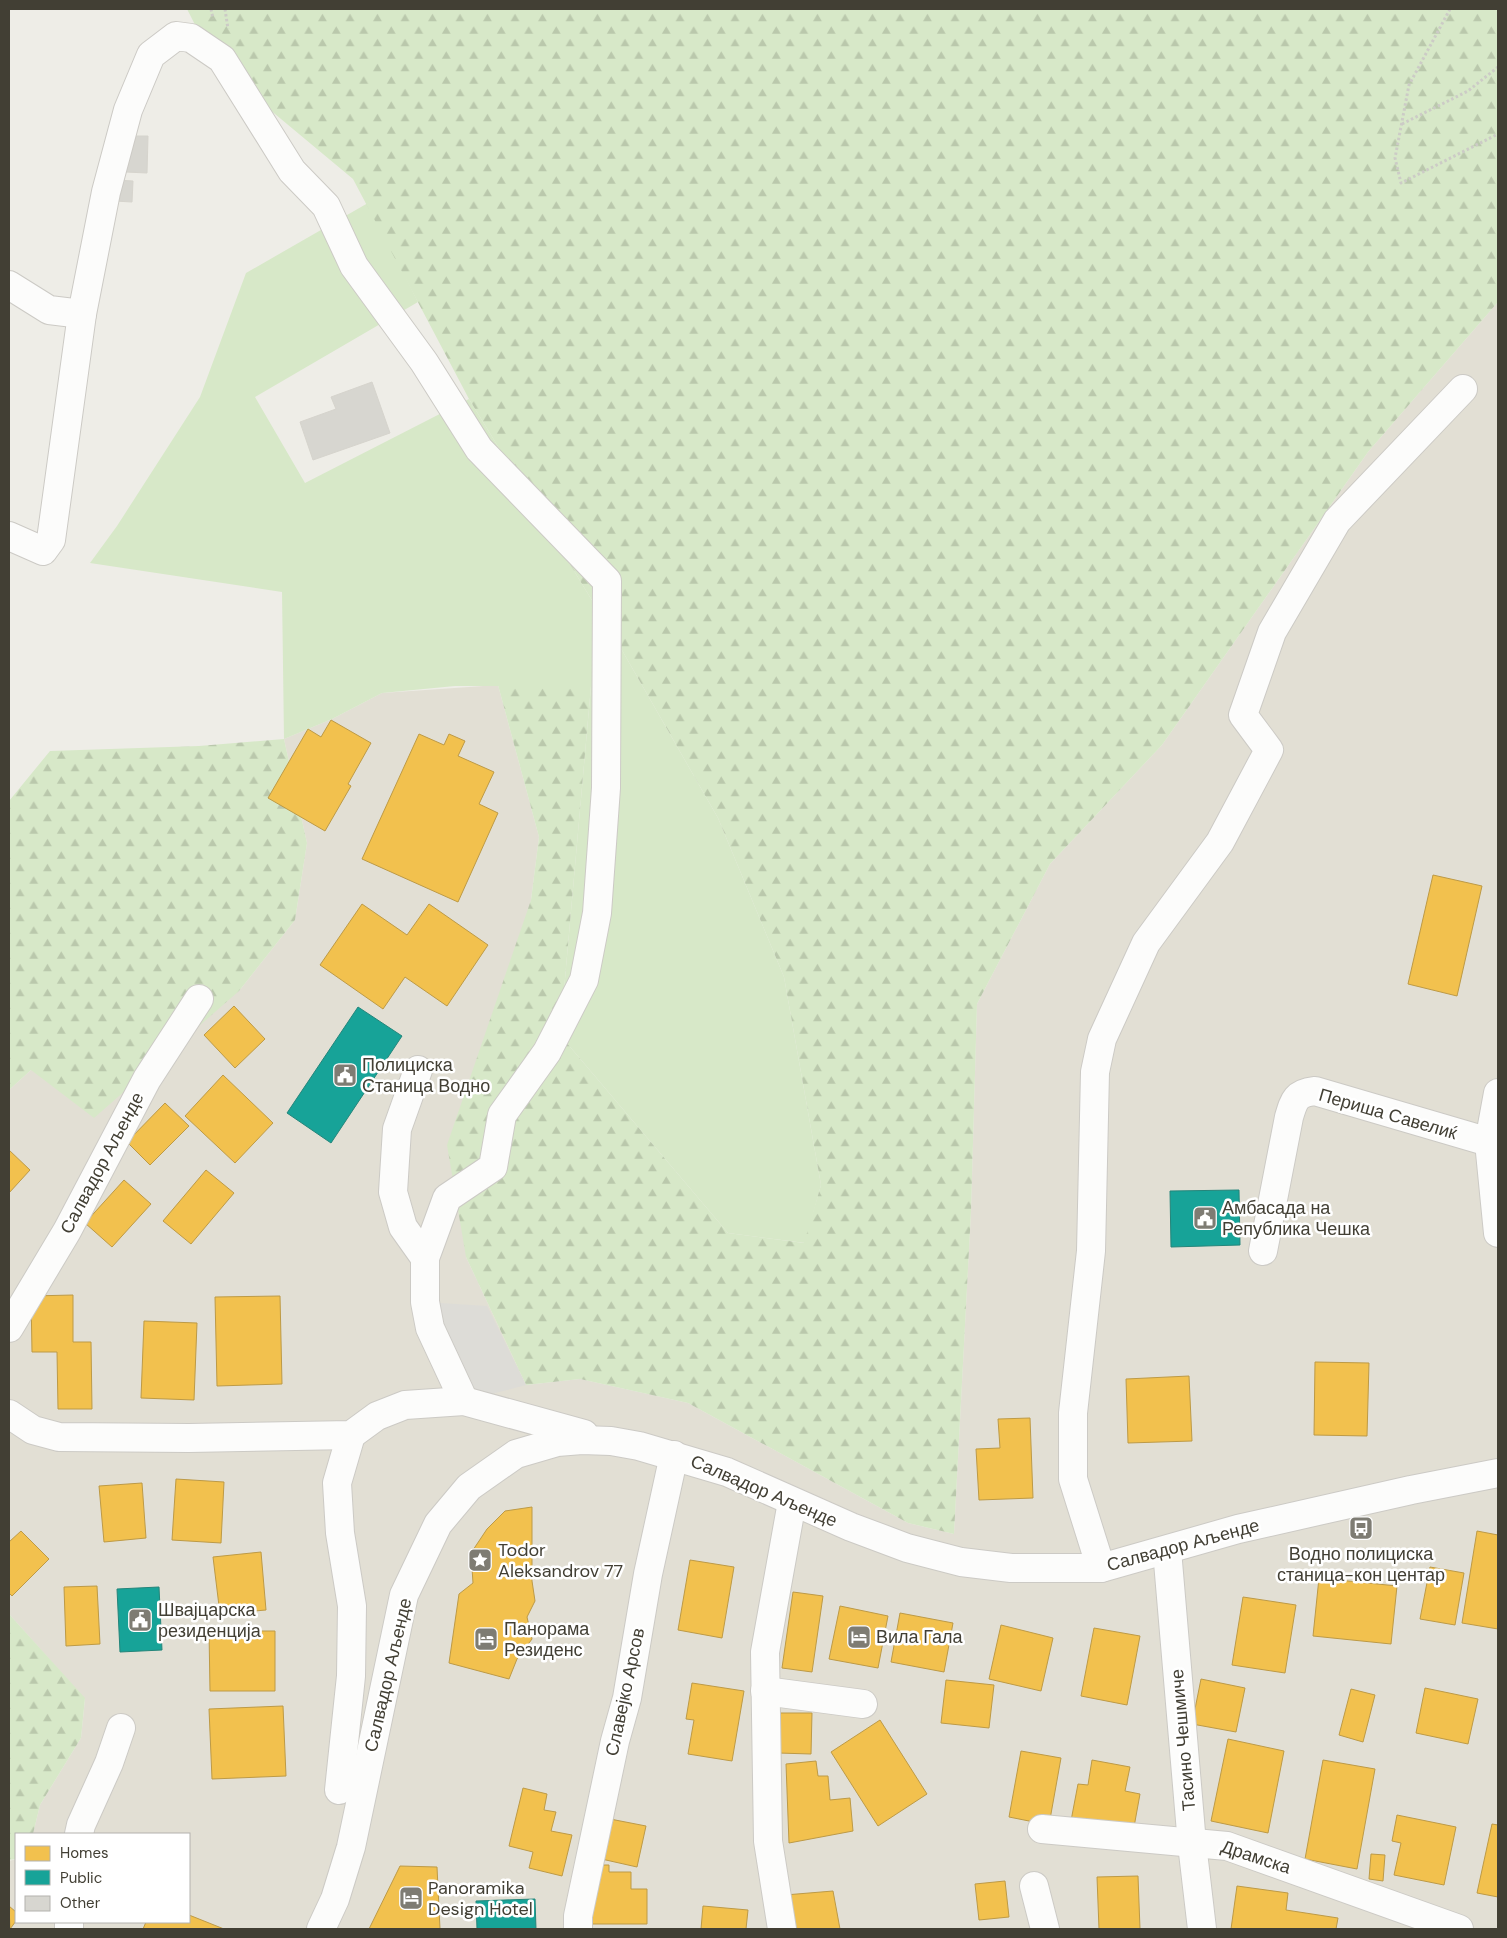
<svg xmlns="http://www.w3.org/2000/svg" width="1507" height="1938" font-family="'DM Sans',sans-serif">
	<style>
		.residential { fill: #e2dfd4 }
		.grass { fill: #d7e8c8 }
		.forest { fill: url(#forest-firs) }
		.parking { fill: #dddcd7 }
		.homes { fill: #f2c14e; stroke: #bd9a46 }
		.public { fill: #17a398; stroke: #24857a }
		.building { fill: #d7d6d0; stroke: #d6d4cd }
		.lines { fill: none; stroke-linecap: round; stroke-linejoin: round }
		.minor-casing { stroke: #cccac5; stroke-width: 30 }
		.path { stroke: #cccbc6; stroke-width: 3; stroke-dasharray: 2.5 2.5; stroke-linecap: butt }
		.minor { stroke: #fcfcfb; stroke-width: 28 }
		.labels { text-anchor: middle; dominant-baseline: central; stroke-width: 5; stroke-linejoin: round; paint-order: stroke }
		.poi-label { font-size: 18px; fill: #423f34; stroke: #fff; text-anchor: start }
		.street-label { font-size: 18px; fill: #423f34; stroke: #fff }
	</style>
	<defs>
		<pattern id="forest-firs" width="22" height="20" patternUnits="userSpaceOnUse" patternTransform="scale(1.25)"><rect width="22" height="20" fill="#d7e8c8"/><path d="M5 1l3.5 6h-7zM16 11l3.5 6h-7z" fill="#bac8ac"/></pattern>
	</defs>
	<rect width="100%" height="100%" fill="#eeede7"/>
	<!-- residential -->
	<path class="residential" d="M1498,302V1929H9V1861L16,1859V1922H189V1834H33L40,1805L81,1738L85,1699L9,1614V1090L31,1070L239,991L295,920L307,843L284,739L332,719L382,693L498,685L539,837L531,900L466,1257L526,1385L580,1379L688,1403L908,1523L954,1534L971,1212L977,1004L1050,864L1162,745L1368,452Z"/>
	<!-- grass -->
	<path class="grass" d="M368,203L418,302L255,397L305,483L469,399L615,638L718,818L784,977L821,1185L805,1243L728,1233L560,1035L591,686H455L382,693L332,719L284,739L282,592L90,563L117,526L200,397L246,273Z"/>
	<!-- forest -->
	<g class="forest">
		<path d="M187,9H1498V302L1368,452L1162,745L1050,864L977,1004L971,1212L954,1534L908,1523L688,1403L580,1379L526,1385L466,1257L447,1145L531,900L539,837L498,685L591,686L560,1035L728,1233L804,1243L821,1185L784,977L718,818L615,638L469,399L353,179L215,64Z"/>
		<path d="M284,739L307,843L295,920L239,991L94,1118L31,1070L9,1090V801L50,751L199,746Z"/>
		<path d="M9,1614L85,1698L81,1738L40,1805L33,1834H16V1859L9,1860Z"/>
	</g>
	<!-- parking -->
	<path class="parking" d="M425,1302L487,1306L526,1385L464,1401Z"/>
	<!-- homes -->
	<g class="homes">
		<path d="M331,720L371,743L348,784L351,786L325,831L268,798L308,729L321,737Z"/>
		<path d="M419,734L444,745L449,734L465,741L458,756L494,772L479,804L498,813L458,902L362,859Z"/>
		<path d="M1433,875L1482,886L1457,996L1408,984Z"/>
		<path d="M362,904L407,935L429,904L488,945L447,1006L405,977L383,1009L320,965Z"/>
		<path d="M234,1006L265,1039L235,1068L204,1035Z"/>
		<path d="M223,1075L273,1123L235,1163L185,1116Z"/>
		<path d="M165,1103L189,1126L150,1165L127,1142Z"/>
		<path d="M9,1150L30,1170L9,1193Z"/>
		<path d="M206,1170L234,1193L191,1244L163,1221Z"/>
		<path d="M124,1180L151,1204L112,1247L85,1223Z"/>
		<path d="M73,1295V1342H91L92,1409H58L57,1352H32L31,1296Z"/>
		<path d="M280,1296L282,1384L217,1386L215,1297Z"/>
		<path d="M144,1321L197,1323L194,1400L141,1398Z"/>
		<path d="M1315,1362L1369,1363L1367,1436L1314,1435Z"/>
		<path d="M1189,1376L1192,1441L1128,1443L1126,1379Z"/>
		<path d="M1030,1418L1033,1498L979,1500L976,1449L1000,1448L998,1419Z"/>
		<path d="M176,1479L224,1482L221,1543L172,1540Z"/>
		<path d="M142,1483L146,1538L104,1542L99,1486Z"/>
		<path d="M532,1507V1581L535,1601L527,1617L532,1639L517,1659L509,1679L449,1663L459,1594L473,1583L471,1553L487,1529L505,1511Z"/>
		<path d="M21,1531L49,1559L12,1596L9,1593V1542Z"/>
		<path d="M1477,1531L1498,1535V1629L1462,1623Z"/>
		<path d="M261,1552L266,1610L220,1614L213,1557Z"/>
		<path d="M690,1560L734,1567L722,1638L678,1630Z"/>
		<path d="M1430,1567L1464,1573L1455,1625L1420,1619Z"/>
		<path d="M1319,1578L1397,1586L1391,1644L1313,1636Z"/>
		<path d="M97,1586L100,1644L66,1646L64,1587Z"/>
		<path d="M793,1592L823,1596L812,1672L782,1668Z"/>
		<path d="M1243,1597L1296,1605L1285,1673L1232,1665Z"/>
		<path d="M840,1606L888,1616L878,1668L829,1659Z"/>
		<path d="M900,1613L953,1623L944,1672L891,1662Z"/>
		<path d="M1001,1625L1053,1638L1041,1691L989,1679Z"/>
		<path d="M1094,1628L1140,1636L1127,1705L1081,1696Z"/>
		<path d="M209,1631H275V1691H210Z"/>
		<path d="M1201,1679L1245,1688L1236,1732L1192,1724Z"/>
		<path d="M946,1680L994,1685L989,1728L941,1723Z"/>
		<path d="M692,1683L744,1691L732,1761L688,1754L694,1720L686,1719Z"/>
		<path d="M1425,1688L1478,1699L1468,1744L1416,1733Z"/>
		<path d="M1351,1689L1375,1695L1363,1742L1339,1735Z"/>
		<path d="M283,1706L286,1776L212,1779L209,1709Z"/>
		<path d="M779,1713H812L811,1754L778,1753Z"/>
		<path d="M880,1720L927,1794L878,1826L831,1752Z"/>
		<path d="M1228,1739L1284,1751L1268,1833L1211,1821Z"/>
		<path d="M1021,1751L1061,1758L1049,1825L1009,1817Z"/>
		<path d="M1092,1760L1130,1767L1125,1791L1140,1794L1132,1838L1070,1826L1078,1784L1088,1785Z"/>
		<path d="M1323,1760L1375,1769L1357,1869L1305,1859Z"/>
		<path d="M816,1761L818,1776H828L830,1800L850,1798L853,1831L789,1843L786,1764Z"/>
		<path d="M523,1788L547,1794L544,1810L556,1812L551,1831L572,1835L562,1876L529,1868L533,1852L509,1846Z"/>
		<path d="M1397,1815L1456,1827L1444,1885L1394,1875L1401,1843L1392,1841Z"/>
		<path d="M605,1818L646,1826L637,1867L597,1858Z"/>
		<path d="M1492,1824L1498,1825V1897L1477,1893Z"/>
		<path d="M1371,1854L1385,1855L1383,1881L1369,1879Z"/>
		<path d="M592,1865H609V1872H631V1889H647V1924H592Z"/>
		<path d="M400,1866L437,1867L440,1929H369Z"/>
		<path d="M1138,1876L1140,1929H1099L1097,1877Z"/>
		<path d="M1005,1881L1009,1917L979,1920L975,1884Z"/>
		<path d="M1237,1886L1288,1893L1286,1910L1338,1918L1336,1929H1231Z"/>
		<path d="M833,1891L840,1929H790L785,1895Z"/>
		<path d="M9,1906L16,1912V1921L10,1929Z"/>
		<path d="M703,1906L748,1910L746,1929H701Z"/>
		<path d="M189,1915L224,1929H143L146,1922H189Z"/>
	</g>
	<!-- public -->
	<g class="public">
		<path d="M358,1007L402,1036L331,1143L287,1113Z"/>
		<path d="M1239,1190L1240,1245L1171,1247L1170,1191Z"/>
		<path d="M159,1587L162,1650L120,1652L117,1589Z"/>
		<path d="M535,1899L536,1929H477L476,1901Z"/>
	</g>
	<!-- building -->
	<g class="building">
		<path d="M126,136H148L147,173L126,172Z"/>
		<path d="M116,180L133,181L132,202L115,201Z"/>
		<path d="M372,382L390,433L313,460L300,422L336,409L331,397Z"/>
	</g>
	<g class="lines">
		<!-- minor casing -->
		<g class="minor-casing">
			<g id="minor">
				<path d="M9,285L49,310L82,314L106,192L128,110L151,55L176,36L191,38L222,59L292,171L326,206L354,266L424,362L479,449L607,581L606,788L597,913L584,980L547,1052L502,1115L493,1167L447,1198L425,1258"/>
				<path d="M9,536L43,551L51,540L82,314"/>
				<path d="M418,1070L397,1129L393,1192L403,1227L425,1258V1302L430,1328L464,1401"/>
				<path d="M1498,1093L1489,1142L1498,1233"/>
				<path d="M1263,1251L1289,1117C1294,1100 1296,1093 1315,1091L1489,1142"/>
				<path d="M9,1328L67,1231L147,1079L199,999"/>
				<path d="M9,1414L33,1430L59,1437L189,1438L351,1435L377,1416L405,1405L464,1401L584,1434"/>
				<path d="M1167,1550L1192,1844L1202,1929"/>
				<path d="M1101,1568L1073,1479V1413L1091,1251L1095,1072L1102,1039L1146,943L1220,842L1269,750L1243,715L1272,632L1337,521L1463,389"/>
				<path d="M765,1691L863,1704"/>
				<path d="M339,1790L351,1676L352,1606L340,1533L337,1483L351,1435"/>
				<path d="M1042,1829L1227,1846L1459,1929"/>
				<path d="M79,1834L81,1825L109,1763L121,1728"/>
				<path d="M1034,1886L1045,1929"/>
				<path d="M69,1922V1929"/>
				<path d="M321,1929L335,1899L351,1847L404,1595L438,1524L469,1487L516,1454L557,1442L582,1440L611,1441L639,1446L727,1472L851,1527L907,1548L961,1562L1011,1568H1101L1238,1529L1411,1490L1498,1473"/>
				<path d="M578,1929V1916L615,1741L627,1698L648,1574L674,1455"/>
				<path d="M782,1929L768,1841L765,1652L792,1502"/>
			</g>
		</g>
		<!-- path -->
		<g class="path">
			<path d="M211,9L213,19"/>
			<path d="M225,9L228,29"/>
			<path d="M1450,9L1409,85L1395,158L1401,183L1498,134"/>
			<path d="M1402,124L1468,91L1498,67"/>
		</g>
		<!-- minor -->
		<use href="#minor" class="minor"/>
	</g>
	<!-- icons -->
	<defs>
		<g id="civic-square" transform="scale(1.25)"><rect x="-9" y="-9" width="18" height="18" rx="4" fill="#7e7c73" stroke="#fff"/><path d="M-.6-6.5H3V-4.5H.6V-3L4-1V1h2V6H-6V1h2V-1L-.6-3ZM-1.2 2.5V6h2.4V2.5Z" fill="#fff"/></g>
		<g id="bus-square" transform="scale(1.25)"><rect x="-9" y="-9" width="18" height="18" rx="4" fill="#7e7c73" stroke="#fff"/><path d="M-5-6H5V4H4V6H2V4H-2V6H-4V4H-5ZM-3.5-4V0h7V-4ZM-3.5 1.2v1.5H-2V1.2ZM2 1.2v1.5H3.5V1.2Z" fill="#fff"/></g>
		<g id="sight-square" transform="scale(1.25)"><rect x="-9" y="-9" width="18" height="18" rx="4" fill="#7e7c73" stroke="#fff"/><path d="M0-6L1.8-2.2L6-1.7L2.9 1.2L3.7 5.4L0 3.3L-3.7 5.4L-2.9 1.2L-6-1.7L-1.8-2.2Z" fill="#fff"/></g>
		<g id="hotel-square" transform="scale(1.25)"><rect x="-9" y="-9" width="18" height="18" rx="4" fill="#7e7c73" stroke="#fff"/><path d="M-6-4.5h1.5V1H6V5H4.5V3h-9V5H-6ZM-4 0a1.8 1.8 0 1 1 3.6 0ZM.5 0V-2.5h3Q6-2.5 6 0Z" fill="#fff"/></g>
	</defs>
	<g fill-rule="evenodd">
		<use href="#civic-square" x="345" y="1075"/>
		<use href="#civic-square" x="1205" y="1218"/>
		<use href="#bus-square" x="1361" y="1528"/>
		<use href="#sight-square" x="480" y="1560"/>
		<use href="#civic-square" x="140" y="1620"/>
		<use href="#hotel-square" x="859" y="1637"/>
		<use href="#hotel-square" x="486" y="1639"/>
		<use href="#hotel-square" x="411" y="1898"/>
	</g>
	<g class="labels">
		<!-- poi labels -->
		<g class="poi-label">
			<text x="362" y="1065">Полициска<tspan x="362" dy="21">Станица Водно</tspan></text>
			<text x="1222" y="1208">Амбасада на<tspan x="1222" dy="21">Република Чешка</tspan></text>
			<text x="498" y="1550">Todor<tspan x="498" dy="21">Aleksandrov 77</tspan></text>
			<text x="1361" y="1554" text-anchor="middle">Водно полициска<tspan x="1361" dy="21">станица-кон центар</tspan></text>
			<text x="158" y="1610">Швајцарска<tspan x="158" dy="21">резиденција</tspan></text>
			<text x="504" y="1629">Панорама<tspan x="504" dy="21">Резиденс</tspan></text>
			<text x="876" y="1637">Вила Гала</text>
			<text x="428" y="1888">Panoramika<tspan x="428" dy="21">Design Hotel</tspan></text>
		</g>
		<!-- street labels -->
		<g class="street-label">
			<text transform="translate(1388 1114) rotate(16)">Периша Савелиќ</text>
			<text transform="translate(102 1163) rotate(-62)">Салвадор Аљенде</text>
			<text transform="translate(764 1491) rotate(23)">Салвадор Аљенде</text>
			<text transform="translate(1183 1545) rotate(-15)">Салвадор Аљенде</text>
			<text transform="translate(388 1675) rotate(-77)">Салвадор Аљенде</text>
			<text transform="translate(625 1692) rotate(-78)">Славејко Арсов</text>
			<text transform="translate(1183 1740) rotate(-95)">Тасино Чешмиче</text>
			<text transform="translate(1256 1857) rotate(18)">Драмска</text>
		</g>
	</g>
	<!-- border -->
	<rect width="1507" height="1938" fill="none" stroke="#423f34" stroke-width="20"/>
	<!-- legend -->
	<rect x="15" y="1833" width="175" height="90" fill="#ffffff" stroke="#b3b2ae"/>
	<rect x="25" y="1846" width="25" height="15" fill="#f2c14e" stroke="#b3b2ae"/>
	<text x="60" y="1858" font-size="15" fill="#423f34">Homes</text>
	<rect x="25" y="1870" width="25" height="15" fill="#17a398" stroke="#b3b2ae"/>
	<text x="60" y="1883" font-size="15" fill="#423f34">Public</text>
	<rect x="25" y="1896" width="25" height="15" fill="#d7d6d0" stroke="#b3b2ae"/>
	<text x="60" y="1908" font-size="15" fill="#423f34">Other</text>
</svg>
